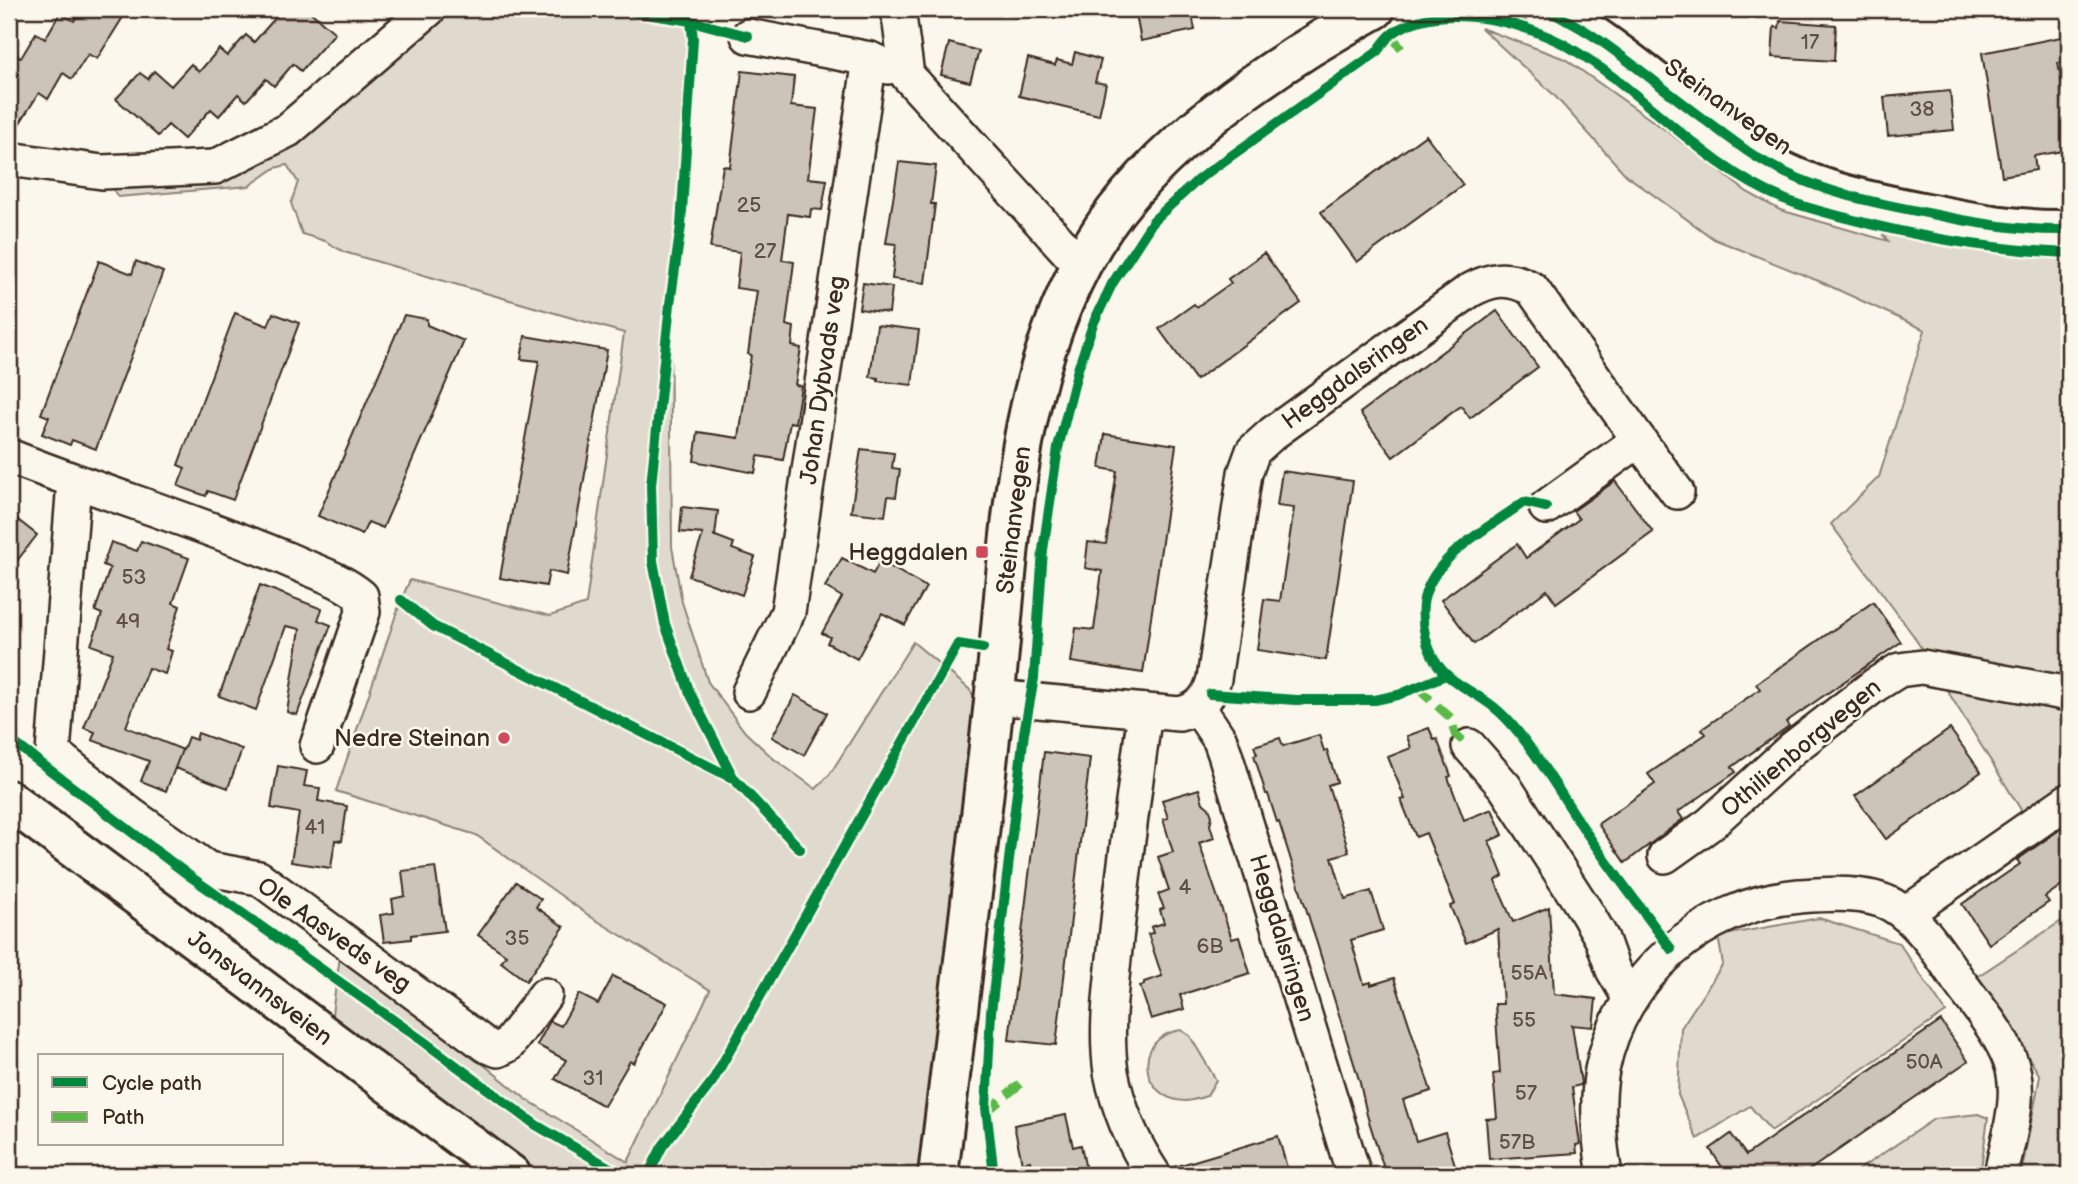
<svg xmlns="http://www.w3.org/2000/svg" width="2078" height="1184" font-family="'Balsamiq Sans',sans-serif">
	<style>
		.green { fill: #dfd9ce; stroke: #8d8276; stroke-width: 2 }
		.building { fill: #ccc4b9; stroke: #3b2a1e; stroke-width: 2 }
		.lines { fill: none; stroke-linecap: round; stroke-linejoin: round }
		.minor-casing { stroke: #3b2a1e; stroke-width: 38 }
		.major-casing { stroke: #3b2a1e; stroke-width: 44 }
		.minor { stroke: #fbf7ec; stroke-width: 33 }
		.major { stroke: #fbf7ec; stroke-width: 38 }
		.quiet { stroke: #58b947; stroke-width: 9; stroke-dasharray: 18 9; stroke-linecap: butt }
		.cycleway-casing { stroke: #fbf7ec; stroke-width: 15 }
		.cycleway { stroke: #00873e; stroke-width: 10 }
		.poi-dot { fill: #d1495b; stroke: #fbf7ec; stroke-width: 2.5 }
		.labels { text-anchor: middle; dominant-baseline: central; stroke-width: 5; stroke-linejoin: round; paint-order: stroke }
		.number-label { font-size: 21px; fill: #5f5045 }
		.street-label { font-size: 24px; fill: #3b2a1e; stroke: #fbf7ec }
		.poi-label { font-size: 24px; fill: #3b2a1e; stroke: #fbf7ec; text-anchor: end }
	</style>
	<rect width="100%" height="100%" fill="#fbf7ec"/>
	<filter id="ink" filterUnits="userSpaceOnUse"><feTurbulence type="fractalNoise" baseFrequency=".0143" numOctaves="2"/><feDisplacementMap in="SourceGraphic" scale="14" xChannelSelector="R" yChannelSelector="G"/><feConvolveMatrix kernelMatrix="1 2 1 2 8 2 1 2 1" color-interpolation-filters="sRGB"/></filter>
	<g filter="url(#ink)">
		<!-- green -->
		<g class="green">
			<path d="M429,9H626L633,12L691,21L693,39L681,226L670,304L672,547L682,602L708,682L745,732L774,759L816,789L830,774L913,642L969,689L977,701L918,1175H542L331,1021L341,949L526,1099L628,1162L710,990L591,917L476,835L336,791L401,600L410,580L550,616L586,604L624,333L344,252L325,241L302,234L291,203L298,182L287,165L275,168L249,186L118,197L102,172L215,167Z"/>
			<path d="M1481,28L1565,59L1664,129L1747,192L1780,210L1888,241L1850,196L2069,230V780L2023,813L1913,635L1831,524L1879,477L1925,330L1821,282L1714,239L1626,175L1553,94Z"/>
			<path d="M2069,916V1175H2021L2040,1076L1978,976Z"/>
			<path d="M1819,918L1899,943L1946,1012L1771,1131L1750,1106L1697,1139L1678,1095L1681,1028L1723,964L1718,936Z"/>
			<path d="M1181,1030L1190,1036L1216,1080L1207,1096C1200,1098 1192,1101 1185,1101C1140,1100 1131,1037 1181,1030Z"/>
			<path d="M1978,1114L1988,1118L1980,1175H1851L1934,1119Z"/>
		</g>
		<!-- building -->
		<g class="building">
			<path d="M82,9H110L123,17L97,59L88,54L72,79L63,73L48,99L39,93L9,140V51L21,58L36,33L45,39L60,13L74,21Z"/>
			<path d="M277,9H307L335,33L301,71L293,64L274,86L266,79L246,101L238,94L219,116L211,109L184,139L168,125L158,136L116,99L140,73L148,79L154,71L171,86L191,64L199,72L219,49L227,56L246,35L254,42L277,16Z"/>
			<path d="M1135,9H1191L1195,30L1141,41Z"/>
			<path d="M1780,21L1836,25L1834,61L1772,57L1774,27L1779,28Z"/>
			<path d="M2066,36L2069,61L2058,63L2069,121V150L2034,156L2036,170L2002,176L1982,53Z"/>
			<path d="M949,43L979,51L970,82L941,75Z"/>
			<path d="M1075,52L1101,60L1095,82L1106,84L1099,115L1019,96L1028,58L1055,65L1057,60L1072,64Z"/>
			<path d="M742,71L794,77L791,106L817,109L808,178L827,180L822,210L811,209L810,217L788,214L782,260L794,262L786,325L794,327L792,346L801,348L795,385L801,386L795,423L790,422L783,460L758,456L755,473L694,461L698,432L739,438L751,355L748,354L757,291L736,288L740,252L710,248L723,166L730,167Z"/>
			<path d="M1950,91L1954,130L1888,136L1884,97Z"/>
			<path d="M1426,135L1463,185L1357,262L1321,212Z"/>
			<path d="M899,162L936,166L931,204H935L925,283L892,279L896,244L886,243Z"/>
			<path d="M1264,253L1301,303L1196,380L1159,329L1194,304L1197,307L1231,283L1228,279Z"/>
			<path d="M99,261L132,274L136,261L163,272L96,449L72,440L70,445L42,434L49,417L41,414Z"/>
			<path d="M863,283L892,287L889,313L859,309Z"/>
			<path d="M1497,311L1538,367L1470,418L1461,406L1393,457L1360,413Z"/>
			<path d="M235,313L268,326L273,313L299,323L233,500L208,491L206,496L178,486L185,468L178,465Z"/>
			<path d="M404,315L427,319V325L464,341L383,528L368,522L362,535L318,516Z"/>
			<path d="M877,325L919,330L912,385L878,381V378L870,377Z"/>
			<path d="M525,336L607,350L567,575L549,571L546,586L500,578L539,361L521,359Z"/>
			<path d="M1105,434L1176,445L1143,673L1071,662L1076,628L1094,630L1102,571L1085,568L1088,542L1106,544L1117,471L1100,468Z"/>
			<path d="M861,449L894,453L892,468L900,469L896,497L888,496L885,516L851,512Z"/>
			<path d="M1282,471L1353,481L1326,660L1257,650L1264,599L1280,601L1294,508L1277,506Z"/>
			<path d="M1615,481L1653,532L1556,603L1547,590L1474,644L1441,600L1517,544L1526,558L1579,519L1573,511Z"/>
			<path d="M682,507L718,511L715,536L713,535L734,543L732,549L755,557L742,595L689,576L703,534L680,532Z"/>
			<path d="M9,513L37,535L9,571Z"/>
			<path d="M141,541L189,558L173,603L180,606L166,649L172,651L165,674L148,668L126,727L183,750L188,737L196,740L198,733L242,749L228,788L175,768L182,750L166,791L141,781L149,761L92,740L95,732L84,728L113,653L91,645L102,614L95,611L110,568L103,565L111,542L137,551Z"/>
			<path d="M842,558L873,574L880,561L926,587L905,625L882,613L857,659L827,643L830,637L822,633L842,597L825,587Z"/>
			<path d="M260,585L322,609L318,620L331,625L297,715L287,712L300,629L286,626L256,710L219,696Z"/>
			<path d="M1873,602L1901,642L1786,722L1789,726L1732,767L1736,772L1678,812L1683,819L1625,863L1598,824L1655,784L1648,774L1706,734L1702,729L1760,689L1756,684Z"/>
			<path d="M795,695L827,713L804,755L772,737Z"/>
			<path d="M1429,728L1434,740L1437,739L1451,776L1448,777L1464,820L1492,809L1503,835L1489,841L1503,876L1495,881L1513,922L1549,907L1554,994L1596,999L1593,1027L1572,1025L1581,1083V1085L1572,1087L1580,1144L1576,1145L1577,1153L1489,1159L1486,1119L1497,1118L1493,1074L1500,1073L1495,1004H1503L1498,929L1466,943L1450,906L1455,904L1426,833L1416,837L1401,800L1405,799L1388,757L1411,748L1407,736Z"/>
			<path d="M1950,729L1981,772L1886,839L1855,796Z"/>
			<path d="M1319,735L1324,751L1327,750L1337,782L1328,785L1349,852L1332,857L1345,899L1371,891L1383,930L1351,940L1364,984L1371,982V985L1394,978L1431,1091L1403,1100L1416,1141L1445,1132L1458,1175H1386L1367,1115L1360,1083L1315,937L1279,822H1277L1268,794H1266L1254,755L1257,754L1254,746L1280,738L1283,746Z"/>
			<path d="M1044,752L1090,758L1056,1045L1009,1040Z"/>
			<path d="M278,766L307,771L304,786L320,788L318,801L347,806L342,841L335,840L331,868L291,862L299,813L271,808Z"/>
			<path d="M1199,789L1203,803L1209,808L1212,816L1210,825L1214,838L1199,843L1232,939L1239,937L1250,973L1180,995L1184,1009L1151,1019L1140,986L1144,985V982L1162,976L1148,934L1153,933L1151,927L1164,923L1160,910L1164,908L1158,894L1169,890L1158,857L1173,852L1163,819L1168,818L1162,800Z"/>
			<path d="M2069,823V880L2045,897L2049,902L1989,944L1962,904L2020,864L2017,860Z"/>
			<path d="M435,867L445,931L411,935V939L384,942L380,915L394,913L392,899L405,896L402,871Z"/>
			<path d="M516,882L541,899L536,907L564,927L526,981L501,962L506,955L478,935Z"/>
			<path d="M613,976L667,1003L634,1063L630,1061L604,1106L555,1079L566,1060L537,1045L550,1021L561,1026L579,994L598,1004Z"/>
			<path d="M1941,1021L1968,1061L1802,1175H1717L1724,1170L1710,1149L1731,1134L1746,1155Z"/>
			<path d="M1066,1115L1073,1147L1081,1145L1087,1175H1033L1030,1161L1022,1163L1014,1125Z"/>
			<path d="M1278,1136L1288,1171L1273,1175H1173L1171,1168Z"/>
		</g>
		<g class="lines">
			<!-- minor casing -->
			<g class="minor-casing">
				<g id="minor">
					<path d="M898,9L907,75L1081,266"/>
					<path d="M748,36L870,59L888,67"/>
					<path d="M9,159L102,172L215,167L288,130L429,9"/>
					<path d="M1639,440L1677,492"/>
					<path d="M9,456C101,493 198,521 289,560C313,571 341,579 361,596L363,612L317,746"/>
					<path d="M74,482L53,753L130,814L208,869L259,878L487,1046L498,1050L508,1045L545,995"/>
					<path d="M749,692L788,612L870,59"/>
					<path d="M995,697L1179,714C1199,710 1209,698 1214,679L1245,473L1253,451L1273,433L1469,291C1492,278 1509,276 1532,289L1639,440L1546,507"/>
					<path d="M1198,707L1220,740L1225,754L1354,1175"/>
					<path d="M1145,711C1135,790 1123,870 1115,949C1111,990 1105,1031 1111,1072C1118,1108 1134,1145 1154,1175"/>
					<path d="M1469,746L1505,787L1587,913L1602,939L1613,970L1630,999"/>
					<path d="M1665,856L1710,824L1793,748L1875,685L1899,670L1922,667L2069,694"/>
					<path d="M1905,914L2069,800"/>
					<path d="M1605,1175C1599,1141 1596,1104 1602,1070C1621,975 1703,905 1799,896C1828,894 1866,891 1892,905C1921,922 1940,954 1958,980C1976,1005 1999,1031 2010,1060C2024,1094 2007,1141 2001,1175"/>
				</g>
			</g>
			<!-- major casing -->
			<g class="major-casing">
				<g id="major">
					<path d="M1542,9C1582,24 1615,51 1649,77C1681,102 1714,127 1747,151C1801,188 1864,201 1927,213C1974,223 2021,231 2069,230"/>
					<path d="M9,800L511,1175"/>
					<path d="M938,1175C957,1017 977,859 994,701C1011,548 1011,381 1093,244C1152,146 1276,63 1375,9"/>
				</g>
			</g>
			<!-- minor -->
			<use href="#minor" class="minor"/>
			<!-- major -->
			<use href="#major" class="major"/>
			<!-- quiet -->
			<g class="quiet">
				<path d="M1391,34L1403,52"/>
				<path d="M1417,688L1451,718L1455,734L1469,746"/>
				<path d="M986,1112L1020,1084"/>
			</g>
			<!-- cycleway casing -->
			<g class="cycleway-casing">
				<g id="cycleway">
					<path d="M626,9L633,12L691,21L748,36"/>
					<path d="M668,9L691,21L693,39L681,226L670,304L651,485L653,561L665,624L690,693L734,779L800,849"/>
					<path d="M1542,9C1582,24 1615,51 1649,77C1681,102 1714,127 1747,151C1801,188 1864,201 1927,213C1974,223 2021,231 2069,230"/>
					<path d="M1546,507L1524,502C1489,528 1430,557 1423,604C1421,625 1426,648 1438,665C1449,681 1468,689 1484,700C1500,710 1514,726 1525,741C1549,772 1568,806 1590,838C1616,876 1644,912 1671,949"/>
					<path d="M401,600L433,626L734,779"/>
					<path d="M1210,694L1296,700H1375L1398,695L1446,675"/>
					<path d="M9,739L191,877L423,1041L536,1125L622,1175"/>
					<path d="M648,1175L662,1147L712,1082L958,644L983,648"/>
					<path d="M994,1175L986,1108L991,1012L1024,733L1034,678L1043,550L1058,448L1078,369L1093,324L1112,284L1153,221L1200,178L1376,53C1381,47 1386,38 1393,33C1439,0 1523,21 1569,47C1644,91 1702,166 1784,199C1805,208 1828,213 1850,219C1922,238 1996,250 2069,253"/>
				</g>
			</g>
			<!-- cycleway -->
			<use href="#cycleway" class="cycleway"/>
		</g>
	</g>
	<!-- markers -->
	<g class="poi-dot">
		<rect x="975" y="545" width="14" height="14" rx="3.5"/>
		<circle cx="504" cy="738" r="7"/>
	</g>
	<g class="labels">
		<!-- number labels -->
		<g class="number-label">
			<text x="1810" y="42">17</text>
			<text x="1922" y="109">38</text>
			<text x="749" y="205">25</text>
			<text x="765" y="251">27</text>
			<text x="134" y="577">53</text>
			<text x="128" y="621">49</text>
			<text x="315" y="827">41</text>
			<text x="1185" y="887">4</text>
			<text x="517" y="938">35</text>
			<text x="1210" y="946">6B</text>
			<text x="1529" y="973">55A</text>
			<text x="1524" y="1020">55</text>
			<text x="1924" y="1062">50A</text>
			<text x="593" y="1078">31</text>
			<text x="1526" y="1093">57</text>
			<text x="1517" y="1142">57B</text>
		</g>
		<!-- street labels -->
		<g class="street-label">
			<text transform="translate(1728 107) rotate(35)">Steinanvegen</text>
			<text transform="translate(1355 373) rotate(-36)">Heggdalsringen</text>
			<text transform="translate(823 380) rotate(-82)">Johan Dybvads veg</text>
			<text transform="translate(1014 520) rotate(-83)">Steinanvegen</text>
			<text transform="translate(1801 748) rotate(-40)">Othilienborgvegen</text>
			<text transform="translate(334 935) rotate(35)">Ole Aasveds veg</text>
			<text transform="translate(1282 938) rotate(73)">Heggdalsringen</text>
			<text transform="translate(260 988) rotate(37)">Jonsvannsveien</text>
		</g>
		<!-- poi labels -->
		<g class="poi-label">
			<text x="968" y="552">Heggdalen</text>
			<text x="490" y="738">Nedre Steinan</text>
		</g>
	</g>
	<!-- margin -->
	<rect width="2078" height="1184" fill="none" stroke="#fbf7ec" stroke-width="35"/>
	<rect x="18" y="18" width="2043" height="1149" fill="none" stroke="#3b2a1e" stroke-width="2.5" filter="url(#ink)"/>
	<!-- legend -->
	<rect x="38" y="1054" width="245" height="91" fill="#fbf7ec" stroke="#aea59a" stroke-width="2"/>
	<rect x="52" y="1077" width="35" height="10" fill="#00873e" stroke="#aea59a" stroke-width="2"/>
	<text x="102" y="1090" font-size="21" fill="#3b2a1e">Cycle path</text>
	<rect x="52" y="1112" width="35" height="10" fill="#58b947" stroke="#aea59a" stroke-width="2"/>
	<text x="102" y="1124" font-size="21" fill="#3b2a1e">Path</text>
</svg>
